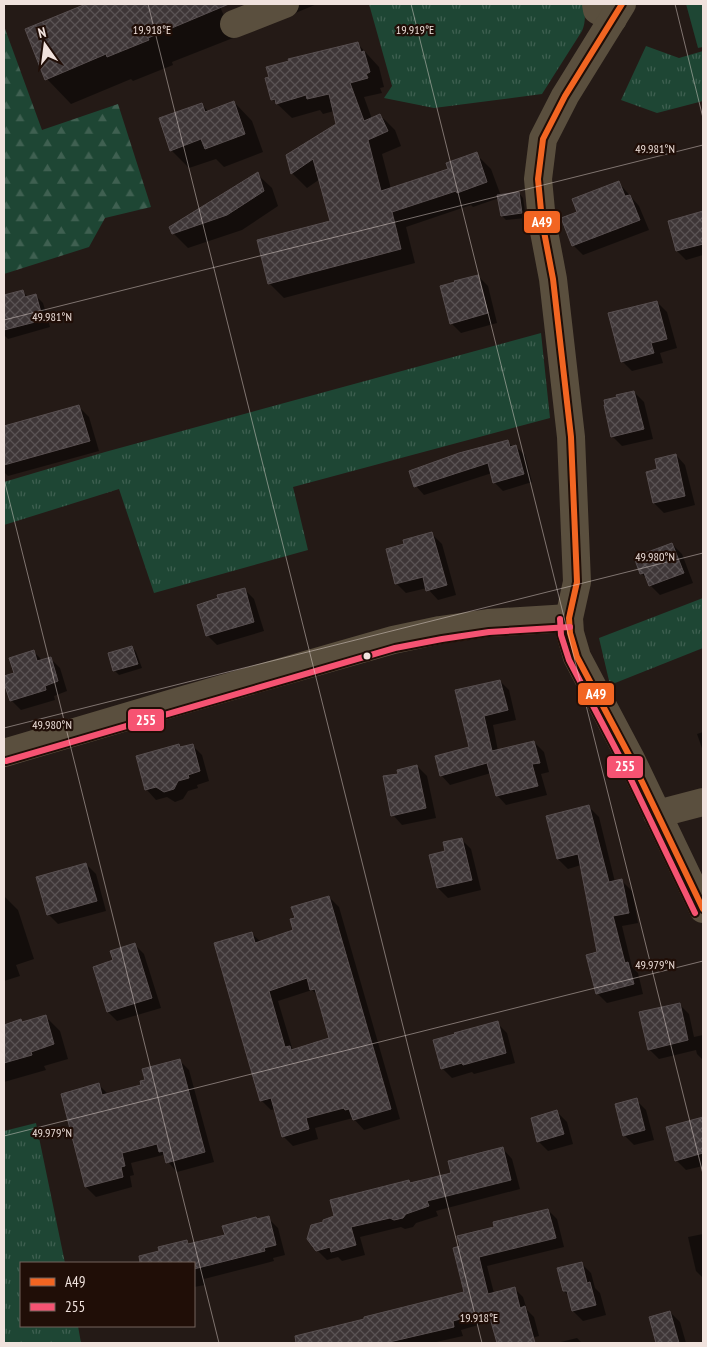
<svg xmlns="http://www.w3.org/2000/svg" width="707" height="1347" font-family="'PT Sans Narrow',sans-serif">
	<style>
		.grass { fill: url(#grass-tufts) }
		.forest { fill: url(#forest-firs) }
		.pitch { fill: #1e4634 }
		.shadow { fill: #0007; fill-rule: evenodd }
		.building { fill: url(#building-cross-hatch); stroke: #574e4f; fill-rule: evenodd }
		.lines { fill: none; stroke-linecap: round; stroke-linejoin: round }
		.minor { stroke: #5a4f3e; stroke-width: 28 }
		.bus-1-casing { stroke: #200e07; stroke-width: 10 }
		.bus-2-casing { stroke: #200e07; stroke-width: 10 }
		.bus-1 { stroke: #f26522; stroke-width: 6 }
		.bus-2 { stroke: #f65372; stroke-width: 6 }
		.ticks { fill: none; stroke: #f0e2dd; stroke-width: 1; stroke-opacity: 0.45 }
		.bus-dot { fill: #f0e2dd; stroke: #200e07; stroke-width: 2 }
		.ticks-label { font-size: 12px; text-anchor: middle; fill: #f0e2dd; stroke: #200e07; stroke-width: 4.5; stroke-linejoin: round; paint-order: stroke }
		.line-badge { stroke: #200e07; stroke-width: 2 }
		.badge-label { font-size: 14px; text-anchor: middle; font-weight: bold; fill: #fff }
	</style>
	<defs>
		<pattern id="grass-tufts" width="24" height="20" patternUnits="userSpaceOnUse" patternTransform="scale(1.25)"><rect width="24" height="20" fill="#1e4634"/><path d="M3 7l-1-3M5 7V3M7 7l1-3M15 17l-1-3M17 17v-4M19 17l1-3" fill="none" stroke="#3f6051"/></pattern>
		<pattern id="forest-firs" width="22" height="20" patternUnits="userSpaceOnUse" patternTransform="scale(1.25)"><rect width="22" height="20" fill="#1e4634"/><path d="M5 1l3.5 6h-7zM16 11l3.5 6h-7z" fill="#3f6051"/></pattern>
		<pattern id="building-cross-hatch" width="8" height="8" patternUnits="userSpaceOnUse" patternTransform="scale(1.25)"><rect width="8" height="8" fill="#3e3637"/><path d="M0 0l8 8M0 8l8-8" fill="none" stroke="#5a5354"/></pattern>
	</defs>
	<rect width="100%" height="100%" fill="#241a16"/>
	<!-- grass -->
	<g class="grass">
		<path d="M369,4H584C585,14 586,22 582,31L542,94L434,108L384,98L392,86Z"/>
		<path d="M646,46L679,58L703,51V101L657,113L621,100Z"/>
		<path d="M541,333L550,418L293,487L308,550L154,593L119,489L4,525V482L105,452Z"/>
		<path d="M703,598V648L610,685L599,638Z"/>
		<path d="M36,1123L65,1263H21V1326H78L81,1343H4V1131Z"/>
	</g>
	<!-- forest -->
	<path class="forest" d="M4,26L42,130L118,104L151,207L105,218L89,247L4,274Z"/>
	<!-- pitch -->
	<path class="pitch" d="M686,4H703V47L698,48Z"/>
	<!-- shadow -->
	<g class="shadow">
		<path d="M99,4H219L233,38L172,62L173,65L133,81L131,79L71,104L47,79L89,8Z"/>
		<path d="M248,4H317L269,24Z"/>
		<path d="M357,43L379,67L384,87L380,88L382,93L364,97L372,119L380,115L395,130L401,146L382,154L391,189L450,170L476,154L491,169L501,196L519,193L523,198L526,218L506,220L502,216L499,198L473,207L471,205L406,227L415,263L284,298L269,283L331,222L320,179L307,188L292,173L338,125L334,111L323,114L320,110L292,118L272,99Z"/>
		<path d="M234,102L252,121L263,152L224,167L216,159L189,168L171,150L201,104L209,112Z"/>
		<path d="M257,174L272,188L278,206L242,230L188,248L173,233Z"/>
		<path d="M619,183L639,206L649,230L583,255L573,245L579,213Z"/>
		<path d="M703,212V255L686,260L677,251L669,222Z"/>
		<path d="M478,276L488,286L497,323L461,333L451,323Z"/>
		<path d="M22,291L28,297L35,295L43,303L50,327L8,339L4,335V296Z"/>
		<path d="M657,302L667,312L677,348L660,353L663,363L632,371L622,361Z"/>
		<path d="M634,392L644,402L653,439L622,446L612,436Z"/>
		<path d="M79,407L89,417L99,451L8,476L4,472V427Z"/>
		<path d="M507,441L513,447H516L525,455L532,482L503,491L494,482L492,473L424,495L416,486Z"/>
		<path d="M676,455L685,465L695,505L664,513L654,503L647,473L658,470Z"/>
		<path d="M432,534L442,544L456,595L438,600L427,588L406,593L396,583L406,545Z"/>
		<path d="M672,544L682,554L693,583L660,595L650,585L648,580L641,573Z"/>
		<path d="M244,589L254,599L264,631L217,645L207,635Z"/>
		<path d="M132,647L136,652L142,668L119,675L114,670Z"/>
		<path d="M33,651L43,661L50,658L60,668L67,691L54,696L55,700L21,710L11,700L4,677L15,673Z"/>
		<path d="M500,681L509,690L516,720L493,725L498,751L534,742L544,752L549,772L541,774L547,795L506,805L497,795L491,773L450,785L441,775L471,748L457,691Z"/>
		<path d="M703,732V751L697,734Z"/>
		<path d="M178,745L182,748L192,745L202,755L209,781L197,785L198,788L188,791L183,799L175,802L167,797L156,800L147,790L137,757Z"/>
		<path d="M417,766L427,776L436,818L402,825L393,815Z"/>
		<path d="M589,807L599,817L615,882L622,881L632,891L638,923L622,926L632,967L638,973L643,994L607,1003L597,993L598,953L581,865L568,869L558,859Z"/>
		<path d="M461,839L471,849L481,890L448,898L438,888L447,852Z"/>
		<path d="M86,864L96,874L106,911L58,924L48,914Z"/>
		<path d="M4,896L18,910L34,959L16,965L20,976L4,981Z"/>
		<path d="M329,897L339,907L400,1119L364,1130L353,1118L315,1128L318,1139L293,1146L283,1136L276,1109L271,1110L261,1100L251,933L261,942L294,931L296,918ZM312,990L318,996L331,1038L293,1051L278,1001Z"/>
		<path d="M134,944L144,954L161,1008L117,1021L108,1012L114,961Z"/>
		<path d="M679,1004L689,1014L694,1037L703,1035V1059H702L697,1054L696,1050L659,1059L649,1049Z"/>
		<path d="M45,1016L60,1031L68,1059L44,1066L46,1070L4,1082V1026L20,1021L23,1023Z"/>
		<path d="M497,1023L507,1033L515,1063L474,1074L472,1072L452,1078L442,1068Z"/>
		<path d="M179,1060L189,1070L214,1162L177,1172L168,1162L167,1158L163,1155L131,1163L134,1175L130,1176L132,1187L96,1197L86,1187L63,1095L99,1085L109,1095L143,1086L146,1080Z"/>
		<path d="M636,1100L646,1110L654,1140L634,1145L624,1135Z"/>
		<path d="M557,1112L567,1122L573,1144L548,1151L538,1141Z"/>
		<path d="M703,1118V1166L686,1170L676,1160L667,1128Z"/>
		<path d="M503,1149L512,1159L520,1189L436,1211L438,1216L416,1223L413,1227L405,1229L401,1227L360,1237L365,1255L342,1261L338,1257L327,1260L317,1250L325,1223L411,1184L452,1174Z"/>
		<path d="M548,1210L557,1219L564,1247L487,1266L494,1293L514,1288L523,1297L527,1310L534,1317L539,1336L513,1343H503L496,1336L492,1321L461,1330L463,1336L432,1343H292L466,1293L455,1249L495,1228Z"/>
		<path d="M268,1218L278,1228L285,1255L273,1258L274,1261L204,1279L205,1285L194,1287V1263H164L160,1248L187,1241L190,1245L226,1236L257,1220Z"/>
		<path d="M703,1234V1278L696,1271L688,1237Z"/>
		<path d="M581,1263L591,1273L595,1288L600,1293L606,1315L583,1321L573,1311L569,1296L564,1291Z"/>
		<path d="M670,1312L680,1322L686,1343H658L650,1318Z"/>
		<path d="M577,1338L582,1343H557Z"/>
	</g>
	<!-- building -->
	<g class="building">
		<path d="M86,4H229L148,38L149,40L107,57L106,54L45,80L25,29Z"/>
		<path d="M358,42L361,52L364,51L370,72L366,74L368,78L350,83L364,121L380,114L388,131L368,140L381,191L448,169L446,163L477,152L487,182L457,193L456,191L392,212L401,249L268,284L257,240L330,221L313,159L291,174L286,155L336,124L329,94L307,99L306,95L276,104L275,99L271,100L265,78L269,77L266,67L289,61L288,59Z"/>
		<path d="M234,101L245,134L205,149L201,139L170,151L159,118L202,103L205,112Z"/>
		<path d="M258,172L264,191L227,215L172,234L169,227Z"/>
		<path d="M619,181L625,196L630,195L640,220L572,246L561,218L577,212L572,199Z"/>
		<path d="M519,192L522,213L501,216L497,195Z"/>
		<path d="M703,211V244L676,251L668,221Z"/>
		<path d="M478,275L488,313L450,324L440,286L455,282L454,281Z"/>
		<path d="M23,290L25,297L36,294L43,320L4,330V295Z"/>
		<path d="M657,301L667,339L651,343L654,353L621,362L608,313Z"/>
		<path d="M634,391L644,429L611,437L604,405H605L604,400L617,397L616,395Z"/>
		<path d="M79,405L90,441L4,465V426Z"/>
		<path d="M508,440L510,447L516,445L524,474L493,483L488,463L414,487L409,471L459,453Z"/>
		<path d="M676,454L685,496L653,503L646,472L657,469L655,459Z"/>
		<path d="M432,532L447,585L426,591L423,577L395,584L386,549L404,544L403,540Z"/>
		<path d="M672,543L684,573L649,586L644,573L640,574L634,557Z"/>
		<path d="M245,588L254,622L206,636L197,605L218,598L217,595Z"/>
		<path d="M132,646L138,664L113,671L108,653Z"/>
		<path d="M34,650L37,661L51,657L58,681L45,686L46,690L10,701L4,683V676L14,673L9,658Z"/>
		<path d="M500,680L508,710L484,716L492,751L534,741L540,763L532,764L538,786L496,796L487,763L440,776L435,756L469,747L455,690Z"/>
		<path d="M179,744L180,747L193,744L200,771L188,775L189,778L178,781L174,789L164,792L156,787L145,790L136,756Z"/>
		<path d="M417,765L426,808L391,816L383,776L398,774L397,770Z"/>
		<path d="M589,805L609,882L622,879L629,913L613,916L625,963L628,962L634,984L596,994L586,955L597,952L578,854L557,859L546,816Z"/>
		<path d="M462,838L472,880L437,888L429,855L445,851L443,842Z"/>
		<path d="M86,863L97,901L47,915L36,877Z"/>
		<path d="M329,896L391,1109L353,1120L349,1109L345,1110L344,1108L306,1118L309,1129L282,1137L271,1098L260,1101L214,943L252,932L255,943L293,930L290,919L295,918L291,907ZM307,978L310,990L315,989L329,1038L291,1050L290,1046L285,1047L269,991Z"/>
		<path d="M135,943L152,998L107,1012L93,967L113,960L110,951Z"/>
		<path d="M680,1003L688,1040L648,1050L639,1012Z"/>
		<path d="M46,1015L54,1044L31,1052L32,1055L4,1063V1025L21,1019L22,1022Z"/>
		<path d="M498,1021L506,1053L463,1065L462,1063L441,1069L433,1040L455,1034L454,1033Z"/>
		<path d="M180,1059L205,1152L166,1163L163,1151L159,1152L157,1144L122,1153L125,1166L121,1167L123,1177L85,1187L61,1094L99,1083L102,1095L141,1085L140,1081L145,1080L142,1069Z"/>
		<path d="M637,1098L645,1130L623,1136L615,1104Z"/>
		<path d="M557,1110L564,1134L537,1142L531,1118Z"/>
		<path d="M703,1117V1153L675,1161L666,1127Z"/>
		<path d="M503,1147L511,1180L427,1201L429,1206L406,1214L403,1218L394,1220L390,1218L351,1227L356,1245L331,1252L330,1247L316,1251L307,1239L311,1225L323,1222V1220L334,1216L330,1200L409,1180L410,1183L451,1173L448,1161Z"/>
		<path d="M548,1209L556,1238L479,1257L488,1294L515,1287L520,1308L525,1306L535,1343H497L488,1311L453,1321L454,1327L385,1343H296L295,1336L364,1319V1317L464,1292L453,1248L460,1246L457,1236L494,1227L493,1222Z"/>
		<path d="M269,1216L276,1245L264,1248L265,1251L194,1269V1263H140L139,1256L159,1251L158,1247L187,1240L188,1244L225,1235L222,1226L256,1217L257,1219Z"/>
		<path d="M582,1262L587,1283L590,1282L596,1305L572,1311L567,1291H563L557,1268Z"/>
		<path d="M670,1311L679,1343H656L649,1317Z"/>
	</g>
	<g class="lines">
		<!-- minor -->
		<g class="minor">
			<path d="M596,4L597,10L613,19"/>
			<path d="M622,4L565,96L543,139L538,179L542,221L553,279L571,437L577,582L569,618L570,633L577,657L631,759L703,909"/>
			<path d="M234,24L285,4"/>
			<path d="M4,753L180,701L393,640L440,630L488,623L569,618"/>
			<path d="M657,814L703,802"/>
		</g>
		<!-- bus-1 casing -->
		<g class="bus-1-casing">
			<path id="bus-1" d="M622,4L565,96L543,139L538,179L542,221L553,279L571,437L577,582L569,618L570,633L577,657L631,759L703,909"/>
		</g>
		<!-- bus-2 casing -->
		<g class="bus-2-casing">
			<g id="bus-2">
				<path d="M560,619L561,635L569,660L623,763L695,913"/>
				<path d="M6,761L395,648L442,639L489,632L570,627"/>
			</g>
		</g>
		<!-- bus-1 -->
		<use href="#bus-1" class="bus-1"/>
		<!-- bus-2 -->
		<use href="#bus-2" class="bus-2"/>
	</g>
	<!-- ticks -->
	<path class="ticks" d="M148,4L482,1343M411,4L703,1174M675,4L703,118M4,320L703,145M4,479L219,1343M4,728L703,553M4,1136L703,961"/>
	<!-- markers -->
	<circle class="bus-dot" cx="367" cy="656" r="4.5"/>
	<g class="ticks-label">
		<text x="152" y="34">19.918°E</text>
		<text x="415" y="34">19.919°E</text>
		<text x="655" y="153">49.981°N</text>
		<text x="52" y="321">49.981°N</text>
		<text x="655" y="561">49.980°N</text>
		<text x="52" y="729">49.980°N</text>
		<text x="655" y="969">49.979°N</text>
		<text x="52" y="1137">49.979°N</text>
		<text x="479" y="1322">19.918°E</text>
	</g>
	<g class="line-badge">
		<rect x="523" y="210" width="38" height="24" rx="5" fill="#f26522"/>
		<rect x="577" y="682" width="38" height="24" rx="5" fill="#f26522"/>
		<rect x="127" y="708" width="38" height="24" rx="5" fill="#f65372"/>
		<rect x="606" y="755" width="38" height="24" rx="5" fill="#f65372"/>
	</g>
	<g class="badge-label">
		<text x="542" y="227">A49</text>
		<text x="596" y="699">A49</text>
		<text x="146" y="725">255</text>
		<text x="625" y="771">255</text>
	</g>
	<!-- border -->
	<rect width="707" height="1347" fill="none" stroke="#f0e2dd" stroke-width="10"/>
	<!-- legend -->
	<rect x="20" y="1262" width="175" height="65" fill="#200e07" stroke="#73635d"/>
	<rect x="30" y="1278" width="25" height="8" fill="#f26522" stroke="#73635d"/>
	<text x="65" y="1287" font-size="15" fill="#f0e2dd">A49</text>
	<rect x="30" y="1303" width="25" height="8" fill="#f65372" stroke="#73635d"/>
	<text x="65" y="1312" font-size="15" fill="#f0e2dd">255</text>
	<!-- north arrow -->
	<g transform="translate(45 45) rotate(346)" stroke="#200e07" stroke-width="4" paint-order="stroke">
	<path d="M0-4L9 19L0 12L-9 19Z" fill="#f0e2dd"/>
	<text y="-8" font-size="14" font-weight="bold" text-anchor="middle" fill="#f0e2dd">N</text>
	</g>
</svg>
